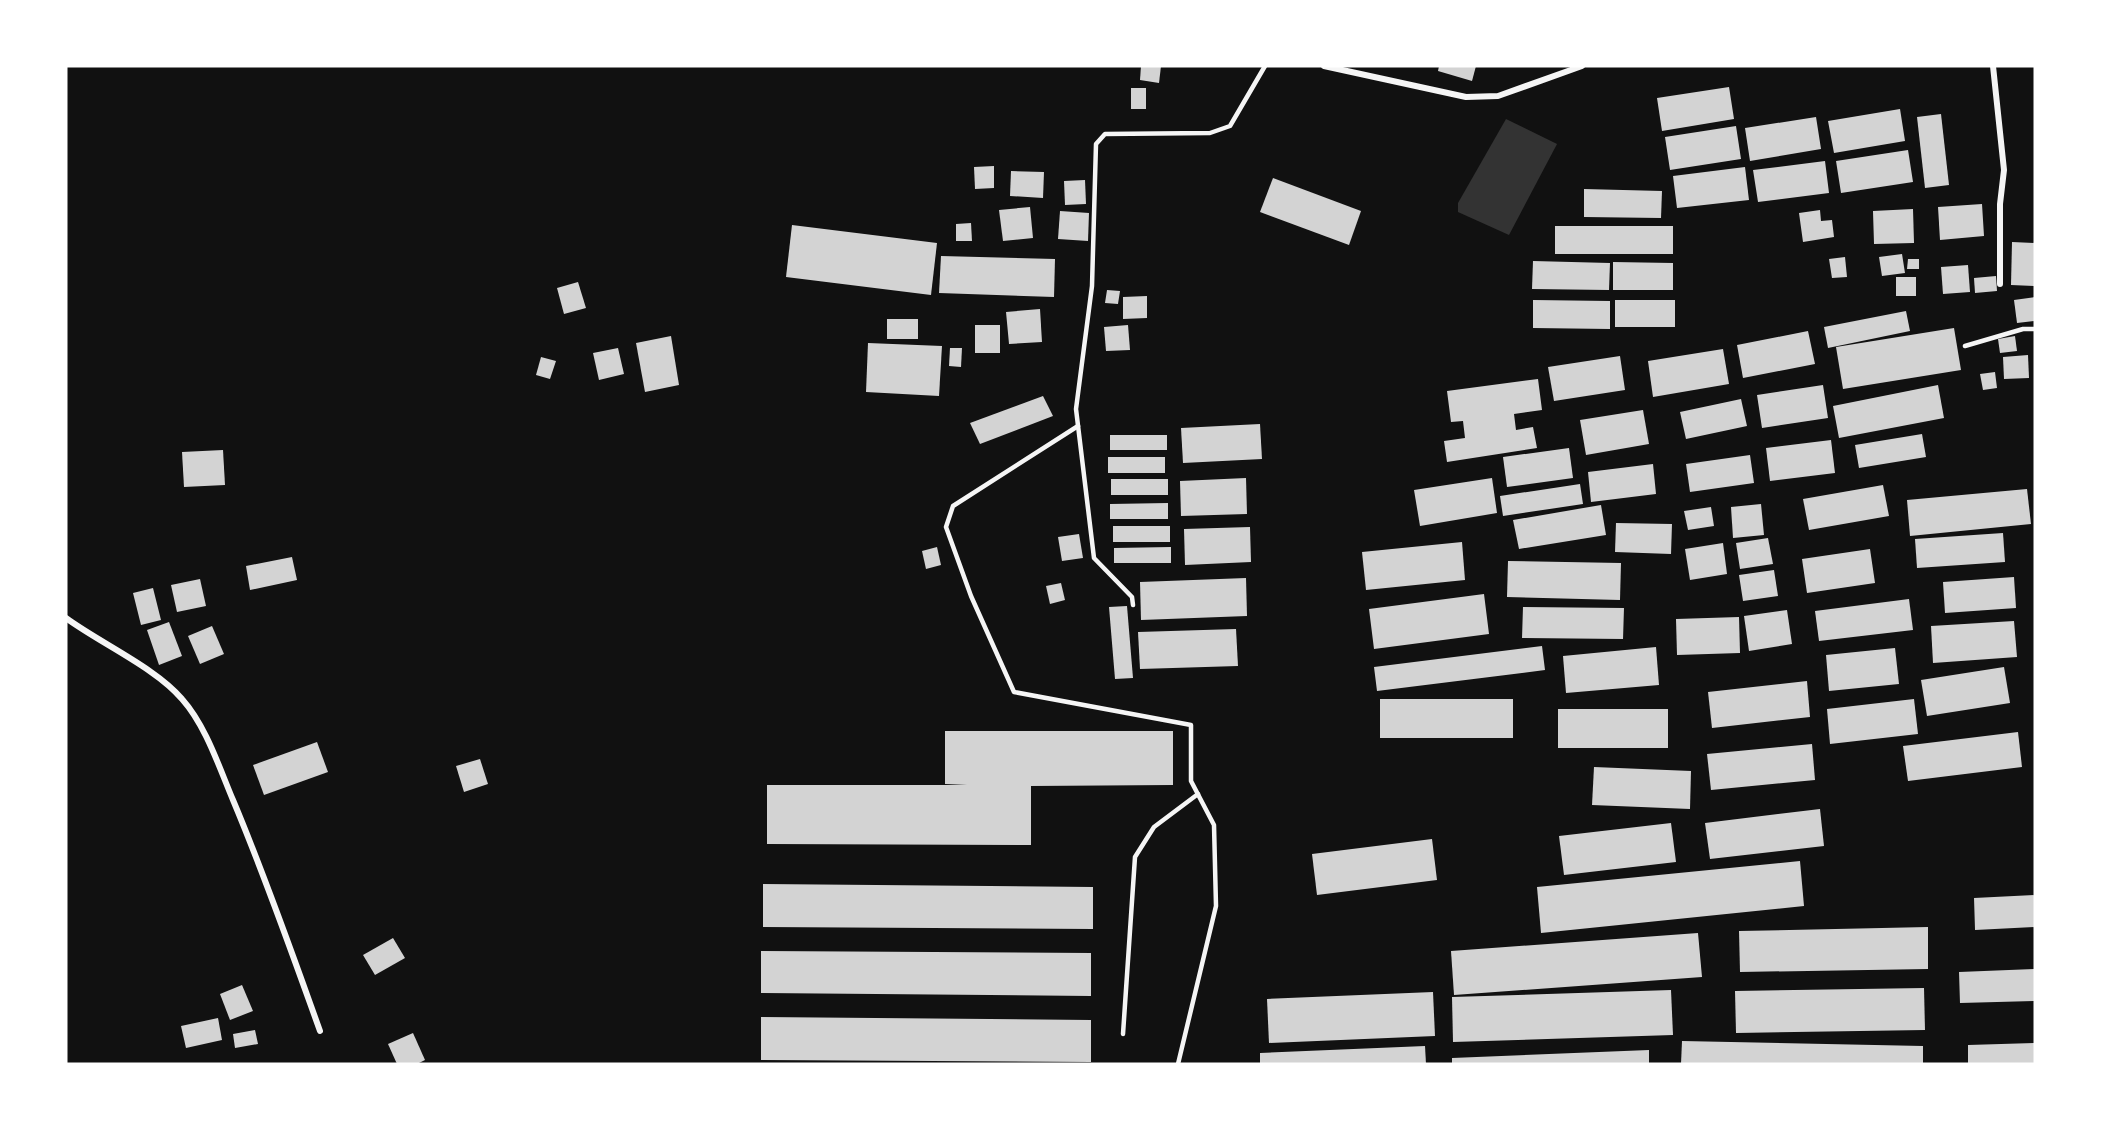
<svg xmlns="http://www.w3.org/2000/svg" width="2101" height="1130" font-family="'Libre Baskerville',serif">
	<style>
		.water { fill: #333 }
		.building { fill: #d3d3d3 }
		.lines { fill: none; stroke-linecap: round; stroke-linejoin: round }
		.service { stroke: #f5f5f5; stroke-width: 4.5 }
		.minor { stroke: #f5f5f5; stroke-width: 6 }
	</style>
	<rect width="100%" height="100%" fill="#111"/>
	<!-- water -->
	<path class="water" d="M1506,119L1557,144L1509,235L1458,212V203Z"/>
	<!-- building -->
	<g class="building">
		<path d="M1141,66H1161L1159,83L1140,80Z"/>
		<path d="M1439,66H1476L1472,81L1438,71Z"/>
		<path d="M1729,87L1734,119L1662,131L1657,98Z"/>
		<rect x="1131" y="88" width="15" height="21"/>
		<path d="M1900,109L1905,141L1834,153L1828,121Z"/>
		<path d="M1941,114L1949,185L1925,188L1917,117Z"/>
		<path d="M1816,117L1821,149L1750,161L1745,128Z"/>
		<path d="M1736,126L1741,159L1670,170L1665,137Z"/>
		<path d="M1908,150L1913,182L1841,193L1836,161Z"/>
		<path d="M1825,161L1829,193L1758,202L1753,170Z"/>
		<path d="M994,166V188L975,189L974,167Z"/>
		<path d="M1745,167L1749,200L1677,208L1673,176Z"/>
		<path d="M1011,171L1044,172L1043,198L1010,196Z"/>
		<path d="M1273,178L1361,211L1349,245L1260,212Z"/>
		<path d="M1085,180L1086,204L1065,205L1064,181Z"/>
		<path d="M1584,189L1662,191L1661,218L1584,217Z"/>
		<path d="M1982,204L1984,236L1940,240L1938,207Z"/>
		<path d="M1030,207L1033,238L1003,241L999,210Z"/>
		<path d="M1913,209L1914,243L1874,244L1873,211Z"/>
		<path d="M1820,210L1821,221L1832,220L1834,237L1803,242L1799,213Z"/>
		<path d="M1060,211L1089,213L1088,241L1058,239Z"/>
		<path d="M971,223L972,241H956V224Z"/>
		<path d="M792,225L937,243L931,295L786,277Z"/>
		<rect x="1555" y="226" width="118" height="28"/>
		<path d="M2012,242L2035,243V286L2011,285Z"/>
		<path d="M1902,254L1905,273L1882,276L1879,257Z"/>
		<path d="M941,256L1055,259L1054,297L939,293Z"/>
		<path d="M1845,257L1847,277L1832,278L1829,259Z"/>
		<path d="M1908,259H1919V269H1907Z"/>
		<path d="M1533,261L1610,263L1609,290L1532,289Z"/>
		<path d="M1613,262L1673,263V290H1613Z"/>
		<path d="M1968,265L1970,292L1943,294L1941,267Z"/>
		<path d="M1996,276L1997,291L1975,293L1974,278Z"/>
		<rect x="1896" y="277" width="20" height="19"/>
		<path d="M578,282L586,308L564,314L557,288Z"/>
		<path d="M1107,290L1120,291L1118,304L1105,303Z"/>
		<path d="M1147,296V318L1123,319V297Z"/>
		<path d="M2035,297V321L2017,323L2014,300Z"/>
		<path d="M1533,300L1610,301V329L1533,328Z"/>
		<rect x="1615" y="300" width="60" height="27"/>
		<path d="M1040,309L1042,342L1009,344L1006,312Z"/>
		<path d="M1906,311L1910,331L1828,348L1824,327Z"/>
		<rect x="887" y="319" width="31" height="20"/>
		<rect x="975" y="325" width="25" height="28"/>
		<path d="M1128,325L1130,350L1106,351L1104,327Z"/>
		<path d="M1954,328L1961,370L1843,389L1836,347Z"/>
		<path d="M1808,331L1815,364L1743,378L1737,345Z"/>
		<path d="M671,336L679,385L645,392L636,343Z"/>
		<path d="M2015,336L2017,351L2000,353L1998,339Z"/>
		<path d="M868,343L942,346L939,396L866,392Z"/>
		<path d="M618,348L624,374L599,380L593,353Z"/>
		<path d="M950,348H962L961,367L949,366Z"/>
		<path d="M1723,349L1729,384L1653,397L1648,361Z"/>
		<path d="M2028,355L2029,378L2004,379L2003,357Z"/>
		<path d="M1620,356L1625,390L1554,401L1548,367Z"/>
		<path d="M541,357L556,361L550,379L536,375Z"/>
		<path d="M1995,372L1997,388L1983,390L1980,374Z"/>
		<path d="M1538,379L1542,410L1514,414L1516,430L1533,427L1537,448L1447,462L1444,441L1465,438L1463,421L1451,422L1447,391Z"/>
		<path d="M1823,385L1828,418L1762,428L1757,395Z"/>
		<path d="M1938,385L1944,418L1839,438L1833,406Z"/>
		<path d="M1043,396L1053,416L980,444L970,423Z"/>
		<path d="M1741,399L1747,426L1686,439L1680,412Z"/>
		<path d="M1643,410L1649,444L1586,455L1580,420Z"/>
		<path d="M1260,424L1262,459L1183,463L1181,428Z"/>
		<path d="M1922,434L1926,457L1859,468L1855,445Z"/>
		<rect x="1110" y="435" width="57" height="15"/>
		<path d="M1831,440L1835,473L1770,481L1766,448Z"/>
		<path d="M1569,448L1573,478L1507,487L1503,457Z"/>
		<path d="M223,450L225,485L184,487L182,452Z"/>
		<path d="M1750,455L1754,483L1690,492L1686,464Z"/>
		<rect x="1108" y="457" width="57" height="16"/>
		<path d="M1653,464L1656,494L1591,502L1588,472Z"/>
		<path d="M1246,478L1247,514L1181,516L1180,481Z"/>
		<path d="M1492,478L1497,513L1420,526L1414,490Z"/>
		<rect x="1111" y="479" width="57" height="16"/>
		<path d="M1580,484L1583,504L1503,516L1500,496Z"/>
		<path d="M1883,485L1889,516L1809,530L1803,499Z"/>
		<path d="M2027,489L2031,524L1910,536L1907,500Z"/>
		<path d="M1168,503V519H1110V504Z"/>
		<path d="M1761,504L1764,535L1733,538L1731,507Z"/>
		<path d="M1601,505L1606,535L1519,549L1513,520Z"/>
		<path d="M1711,507L1714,526L1688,530L1684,511Z"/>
		<path d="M1616,523L1672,524L1671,554L1615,552Z"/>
		<rect x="1113" y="526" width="57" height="16"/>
		<path d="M1250,527L1251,562L1185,565L1184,529Z"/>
		<path d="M2003,533L2005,562L1917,568L1915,539Z"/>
		<path d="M1079,534L1083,558L1062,561L1058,537Z"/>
		<path d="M1768,538L1773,564L1740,569L1736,543Z"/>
		<path d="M1462,542L1465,580L1366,590L1362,552Z"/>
		<path d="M1723,543L1727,574L1690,580L1685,549Z"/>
		<path d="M937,547L941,565L926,569L922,551Z"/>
		<path d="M1171,547V563H1114V548Z"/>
		<path d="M1870,549L1875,583L1807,593L1802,559Z"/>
		<path d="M292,557L297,580L250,590L246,566Z"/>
		<path d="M1508,561L1621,563L1620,600L1507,597Z"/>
		<path d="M1774,570L1778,596L1743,601L1739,575Z"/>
		<path d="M2014,577L2016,608L1945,613L1943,582Z"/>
		<path d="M1246,578L1247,616L1141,620L1140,582Z"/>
		<path d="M200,579L206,606L177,612L171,585Z"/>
		<path d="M1061,583L1065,600L1050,604L1046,586Z"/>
		<path d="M153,588L161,620L141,625L133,593Z"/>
		<path d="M1484,594L1489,634L1374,649L1369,609Z"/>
		<path d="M1909,599L1913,630L1819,641L1815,611Z"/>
		<path d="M1127,606L1133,678L1115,679L1109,607Z"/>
		<path d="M1523,607L1624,608L1623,639L1522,638Z"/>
		<path d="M1787,610L1792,644L1749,651L1744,616Z"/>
		<path d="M1739,617L1740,653L1677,655L1676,619Z"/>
		<path d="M2014,621L2017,657L1933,663L1931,626Z"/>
		<path d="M169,622L182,656L159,665L147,630Z"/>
		<path d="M212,626L224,654L200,664L188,636Z"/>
		<path d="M1236,629L1238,666L1140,669L1138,632Z"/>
		<path d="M1542,646L1545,670L1377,691L1374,667Z"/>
		<path d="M1656,647L1659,685L1566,693L1563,656Z"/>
		<path d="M1895,648L1899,684L1829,691L1826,655Z"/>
		<path d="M2004,667L2010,703L1927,716L1921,680Z"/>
		<path d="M1807,681L1810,717L1712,728L1708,692Z"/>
		<rect x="1380" y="699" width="133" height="39"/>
		<path d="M1914,699L1918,734L1830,744L1827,709Z"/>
		<rect x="1558" y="709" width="110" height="39"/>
		<path d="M945,731H1173V785L1031,786V845L767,844V785H967L945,784Z"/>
		<path d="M2018,732L2022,767L1908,781L1903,746Z"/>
		<path d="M317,742L328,772L264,795L253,765Z"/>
		<path d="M1812,744L1815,780L1711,790L1707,754Z"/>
		<path d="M480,759L488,784L464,792L456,766Z"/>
		<path d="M1594,767L1691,771L1690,809L1592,805Z"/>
		<path d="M1820,809L1824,846L1710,859L1705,823Z"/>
		<path d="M1671,823L1676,862L1564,875L1559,836Z"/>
		<path d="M1432,839L1437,880L1317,895L1312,854Z"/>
		<path d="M1800,861L1804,906L1541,933L1537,887Z"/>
		<path d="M763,884L1093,887V929L763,927Z"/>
		<path d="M2035,895V927L1975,930L1974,898Z"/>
		<path d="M1928,927V969L1740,972L1739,931Z"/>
		<path d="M1698,933L1702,977L1454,995L1451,951Z"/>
		<path d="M393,938L405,958L375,975L363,955Z"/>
		<path d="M761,951L1091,953V996L761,993Z"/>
		<path d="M2035,969V1001L1960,1003L1959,972Z"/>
		<path d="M242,985L253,1011L230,1020L220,994Z"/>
		<path d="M1924,988L1925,1030L1736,1033L1735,991Z"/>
		<path d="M1671,990L1673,1035L1453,1042L1452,997Z"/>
		<path d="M1433,992L1435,1036L1269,1043L1267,999Z"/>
		<path d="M761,1017L1091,1020V1062L761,1060Z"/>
		<path d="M218,1018L222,1040L186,1048L181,1026Z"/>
		<path d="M255,1030L258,1044L235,1048L233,1034Z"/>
		<path d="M413,1033L425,1060L417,1064H397L388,1044Z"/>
		<path d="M1682,1041L1923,1046V1064H1681Z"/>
		<path d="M2035,1043V1064H1968V1045Z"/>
		<path d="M1425,1046L1426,1064H1260V1053Z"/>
		<path d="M1649,1050V1064H1452V1058Z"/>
	</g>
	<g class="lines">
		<!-- service -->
		<g class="service">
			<path d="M1965,346L2023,329H2035"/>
			<path d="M1078,426L953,506L946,527L971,596L1014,692L1191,725V781L1214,825L1216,906L1178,1064"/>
			<path d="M1133,605L1132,597L1094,558L1076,409L1092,286L1096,144L1105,134L1210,133L1230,126L1265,66"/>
			<path d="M1123,1034L1135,857L1154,827L1198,794"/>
		</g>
		<!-- minor -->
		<g class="minor">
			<path d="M1324,66L1466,97L1498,96L1582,66"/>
			<path d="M1993,66L2004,170L2000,204V284"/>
			<path d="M66,618C100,643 156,668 182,699C206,726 219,767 233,800C265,876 292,953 320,1031"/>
		</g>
	</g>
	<!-- border -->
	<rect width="2101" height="1130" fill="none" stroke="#ffffff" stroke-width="135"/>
</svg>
